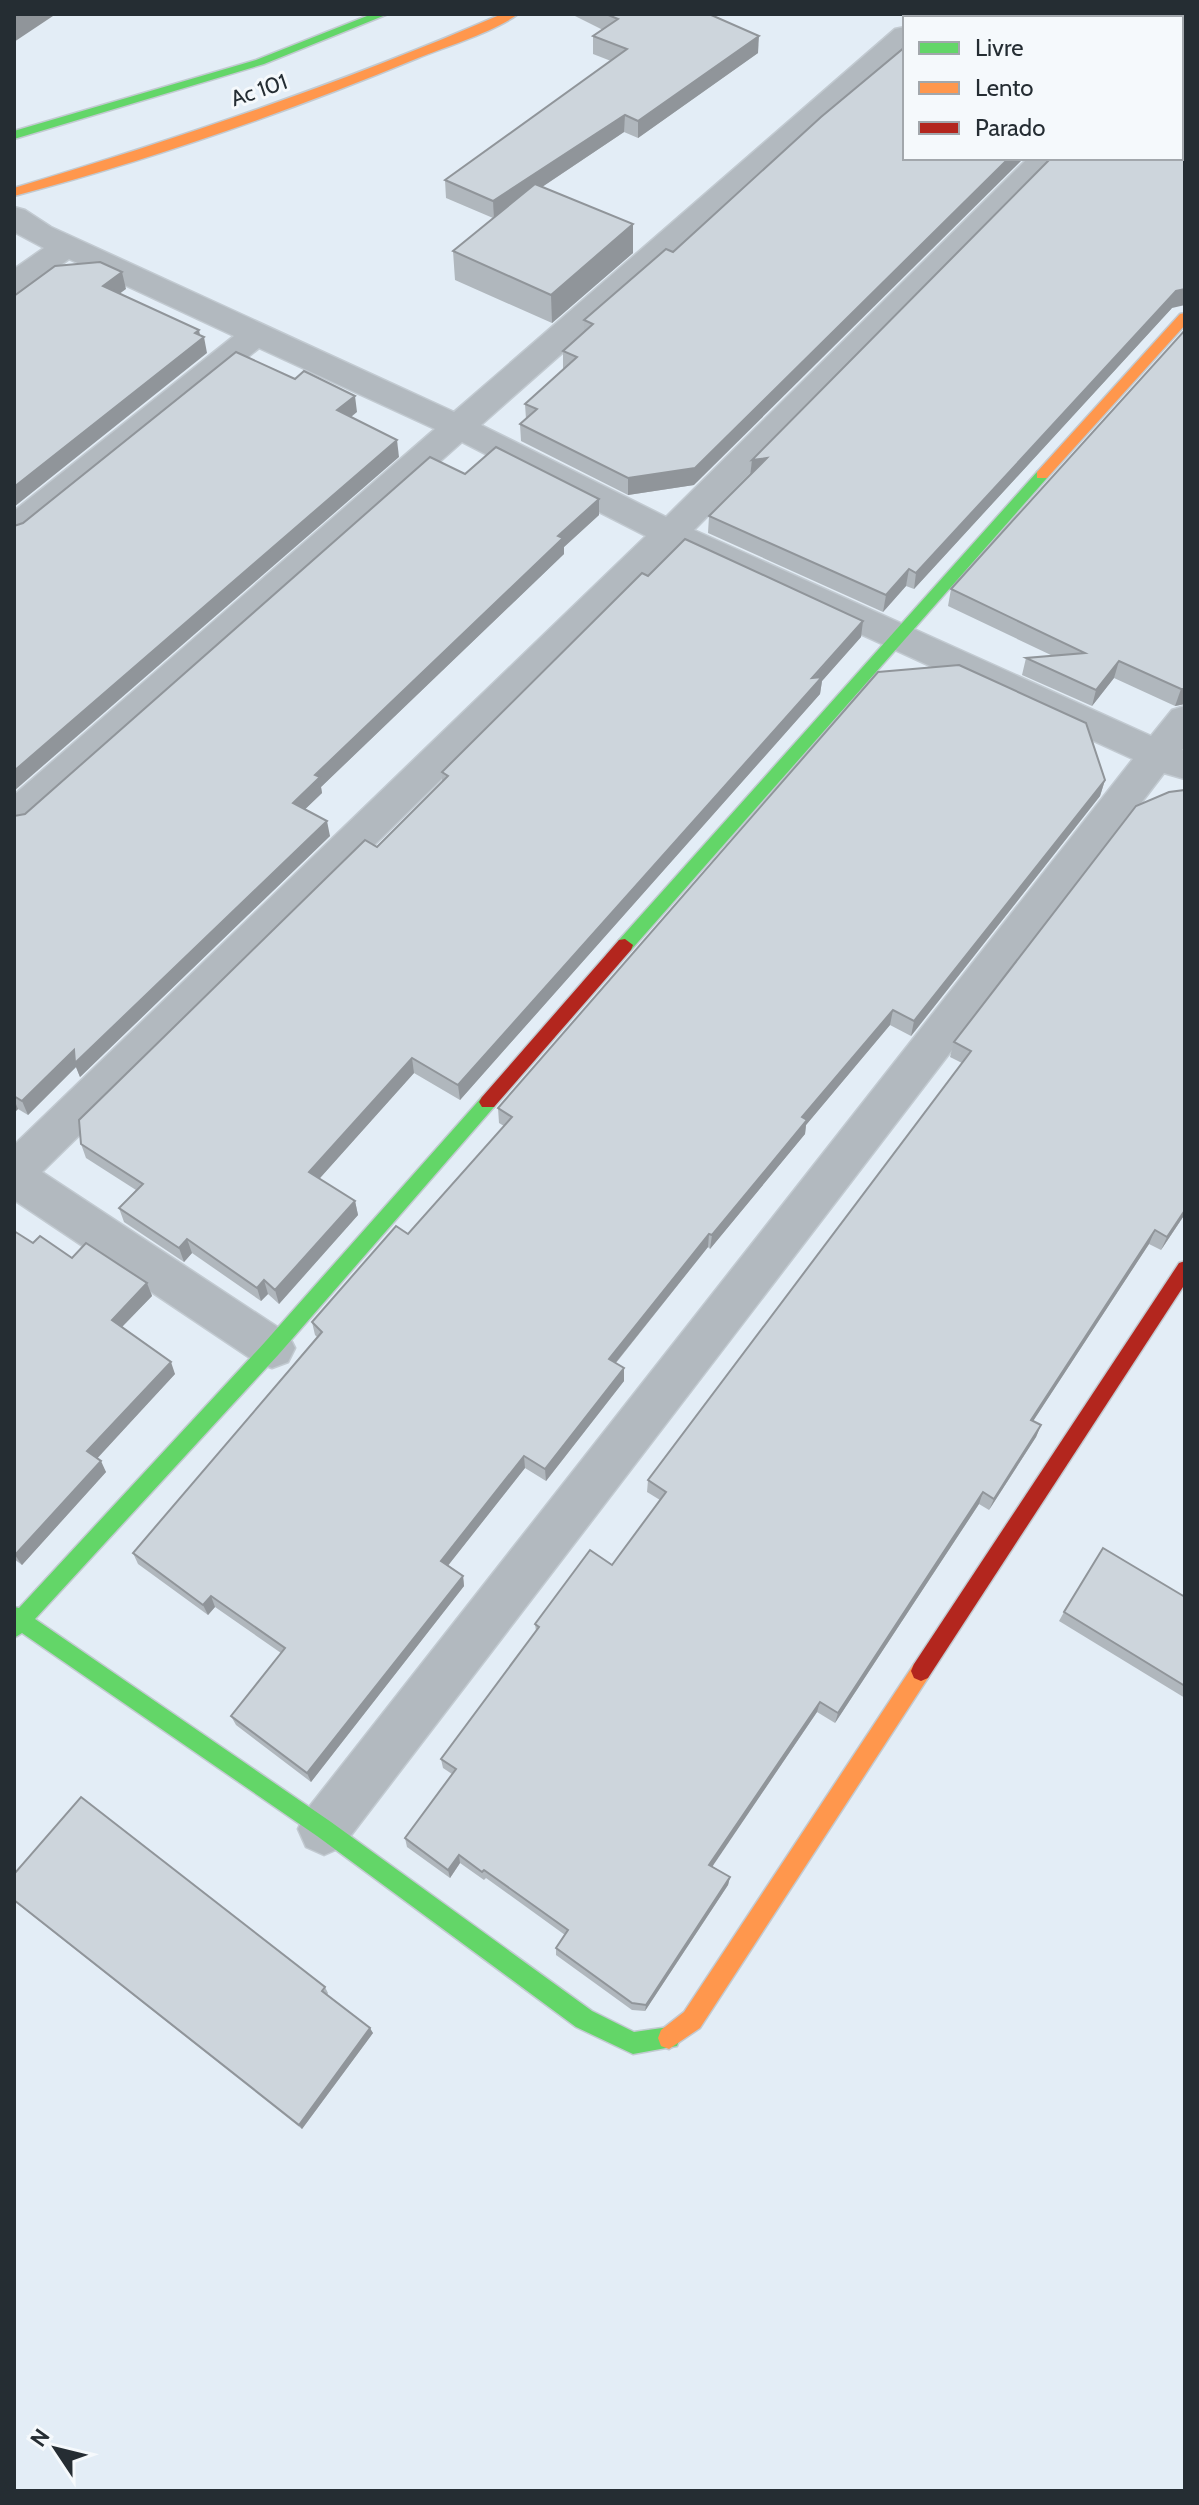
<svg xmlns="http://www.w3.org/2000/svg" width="1199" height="2505" font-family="Cabin,sans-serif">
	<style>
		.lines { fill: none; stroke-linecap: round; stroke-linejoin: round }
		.street-casing { stroke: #c2cad1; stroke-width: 3 }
		.fast-casing { stroke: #c2cad1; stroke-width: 3 }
		.slow-casing { stroke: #c2cad1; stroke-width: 3 }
		.jam-casing { stroke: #c2cad1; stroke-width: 3 }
		.street { fill: #b2b9bf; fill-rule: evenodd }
		.fast { fill: #63d668; fill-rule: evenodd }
		.slow { fill: #ff974d; fill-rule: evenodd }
		.jam { fill: #b3261e; fill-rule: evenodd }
		.wall { fill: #b0b7bd }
		.shaded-wall { fill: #90959a }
		.building { fill: #cdd5dc; stroke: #90959a; stroke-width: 2 }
		.labels { text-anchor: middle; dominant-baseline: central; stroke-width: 6; stroke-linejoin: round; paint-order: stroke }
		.far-street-label { font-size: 22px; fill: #252d33; stroke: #f5f9fc }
	</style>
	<rect width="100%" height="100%" fill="#e3edf6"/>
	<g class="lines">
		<!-- street casing -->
		<g class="street-casing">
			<path id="street" d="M905,27V50L481,425L666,517L1028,158H1060L694,530L1151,736L1172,710L1185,706V746L1182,750L1185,751V779L1164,773L342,1847L324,1855L306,1847L298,1829L306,1811L1133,759L675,549L42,1172L288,1334L295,1348L288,1362L272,1368L256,1362L14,1200V1145L646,536L462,442L28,827L14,831V795L435,429L259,348L26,537L14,541V511L234,336L69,259L25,291L14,294V269L44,248L14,232V207L25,210L51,227L454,412L895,29Z"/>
		</g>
		<!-- fast casing -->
		<g class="fast-casing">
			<g id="fast">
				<path d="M372,14H388L264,64L14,139V131L256,60Z"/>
				<path d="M1042,470L1049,475L1047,478L631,950H619L617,945L619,940L1037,472Z"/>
				<path d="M488,1095L494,1097L497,1102L494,1107L279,1354L35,1619L331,1822L592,2011L634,2032L669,2027L677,2030L680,2038L677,2046L633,2054L576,2027L317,1836L22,1633L14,1638V1607L19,1608L265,1342L482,1097Z"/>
			</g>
		</g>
		<!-- slow casing -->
		<g class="slow-casing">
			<g id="slow">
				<path d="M502,14H518C496,31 445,47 418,58C287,112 151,160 14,196V188C180,138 343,83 502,14Z"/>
				<path d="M1185,313V325L1047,478H1037V472L1180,314Z"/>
				<path d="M921,1661L928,1664L931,1671L928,1678L700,2028L669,2049L661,2046L658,2038L661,2030L684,2012L914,1664Z"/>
			</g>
		</g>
		<!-- jam casing -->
		<g class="jam-casing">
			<g id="jam">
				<path d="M625,939L633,945L631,950L494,1107H482L479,1102L482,1097L619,940Z"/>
				<path d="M1185,1261V1284L928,1678L921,1681L914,1678L911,1671L914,1664L1179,1263Z"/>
			</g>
		</g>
		<!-- street -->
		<use href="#street" class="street"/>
		<!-- fast -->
		<use href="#fast" class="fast"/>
		<!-- slow -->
		<use href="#slow" class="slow"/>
		<!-- jam -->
		<use href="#jam" class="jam"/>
	</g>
	<!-- wall -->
	<g class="wall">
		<path d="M571,14H709L758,53L638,138L624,132L542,187L633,224V253L552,323L455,280L453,251L493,218L446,198L445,180L611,61L593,54V36L603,30Z"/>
		<path d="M1041,14H1183V16L1185,15V68L1181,66V18H1052Z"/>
		<path d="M673,252L694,485L628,495L521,441L520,424L526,419L525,404L565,369L563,368V351L584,332V320Z"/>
		<path d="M1172,308L914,589L906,586L883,612L708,533L709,516L751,474L752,460Z"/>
		<path d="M1185,330V704L1175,706L1114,678L1092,706L1022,675L1026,658L1053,656L948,606L951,589Z"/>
		<path d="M465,474L599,515L564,547V554L321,787L322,793L305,809L330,836L80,1077L76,1067L28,1115L18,1109L15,1112L14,1111V816L25,814Z"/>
		<path d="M648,576L863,621L861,637L822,681L820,694L460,1100L414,1073L319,1179L355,1201L358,1215L279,1304L268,1294L261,1301L192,1253L184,1262L124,1222L119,1208L136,1190L86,1158L81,1144L442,781V772Z"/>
		<path d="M1105,780L1100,796L911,1036L890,1025L806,1125L805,1134L710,1249L708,1247L616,1363L624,1381L546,1481L525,1468L448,1565L463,1576L464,1586L311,1782L236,1725L231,1716L281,1653L215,1607L208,1615L138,1564L133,1553L317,1337L315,1335L312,1322L408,1234L504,1126L499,1123L498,1108Z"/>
		<path d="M1185,790V1214L1161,1250L1149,1244L1033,1421L1041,1425L1036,1437L989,1510L979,1504L835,1723L817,1712L712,1866L730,1877L728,1885L645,2011L632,2010L556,1955V1948L565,1935L486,1878L484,1880L460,1863L450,1878L407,1847L405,1838L452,1774L443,1768L441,1759L536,1631L535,1624L612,1565L660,1500L647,1492L648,1480L962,1063L950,1057L954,1042Z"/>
		<path d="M14,1231L33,1243L72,1258L147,1283L152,1296L122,1327L175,1374L97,1458L106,1472L22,1565L14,1559Z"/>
		<path d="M1185,1597V1698L1059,1621L1064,1612Z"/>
		<path d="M14,1874L325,1987L328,1993L327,1995L373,2033L302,2129L14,1901Z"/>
	</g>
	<!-- shaded-wall -->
	<g class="shaded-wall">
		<path d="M14,14H56L14,42Z"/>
		<path d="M759,36L758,53L638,138V121Z"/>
		<path d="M625,115L624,132L494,219L493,201Z"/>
		<path d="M1009,158H1024L694,485L628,495V478Z"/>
		<path d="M633,224V253L552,323L551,295Z"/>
		<path d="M122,272L126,289L107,303L103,286Z"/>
		<path d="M1185,289V305L1172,308L914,589L916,573L1176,291Z"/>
		<path d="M199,330L201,340L204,337L207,353L14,507V487Z"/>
		<path d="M355,396L357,412L339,427L337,410Z"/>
		<path d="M397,440L399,457L14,791V771Z"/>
		<path d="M767,458L750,477L752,460Z"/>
		<path d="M599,499V515L564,547V554L321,787L322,793L296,818L293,803L315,775L558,536Z"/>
		<path d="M909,569L906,586L883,612L886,595Z"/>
		<path d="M863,621L861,637L822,681L820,694L460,1100L458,1085Z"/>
		<path d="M1119,661L1114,678L1092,706L1096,690Z"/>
		<path d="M1181,689H1185V704L1175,706Z"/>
		<path d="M1105,780L1100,796L911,1036L914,1021Z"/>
		<path d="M327,821L330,836L80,1077L76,1067L28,1115L22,1101L74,1050Z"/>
		<path d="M893,1010L890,1025L806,1125L805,1134L710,1249L712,1235L802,1117Z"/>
		<path d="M412,1058L414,1073L312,1187L309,1172Z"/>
		<path d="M14,1099L18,1109L15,1112L14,1109Z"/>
		<path d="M355,1201L358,1215L279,1304L275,1290Z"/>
		<path d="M1185,1210V1214L1161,1250L1167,1237Z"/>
		<path d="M1155,1230L1149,1244L1026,1432L1031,1420Z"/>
		<path d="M709,1234L708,1247L609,1371V1359Z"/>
		<path d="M187,1239L192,1253L184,1262L179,1248Z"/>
		<path d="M264,1280L268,1294L261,1301L257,1288Z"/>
		<path d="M147,1283L152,1296L117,1332L112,1320Z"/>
		<path d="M171,1362L175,1374L93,1463L87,1451Z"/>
		<path d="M624,1368V1381L546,1481L545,1469Z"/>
		<path d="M1041,1425L1036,1437L989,1510L994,1499Z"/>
		<path d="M524,1456L525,1468L443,1572L441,1561Z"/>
		<path d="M101,1461L106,1472L22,1565L15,1555Z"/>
		<path d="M983,1492L979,1504L835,1723L838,1713Z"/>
		<path d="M463,1576L464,1586L311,1782L307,1773Z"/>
		<path d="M211,1596L215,1607L208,1615L203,1605Z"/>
		<path d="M820,1702L817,1712L708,1873L709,1865Z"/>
		<path d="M459,1855L460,1863L450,1878L448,1870Z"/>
		<path d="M730,1877L728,1885L645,2011L646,2005Z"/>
		<path d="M370,2028L373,2033L302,2129L299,2125Z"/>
	</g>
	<!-- building -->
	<g class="building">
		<path d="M606,14H709L759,36L638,121L625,115L493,201L445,180L627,49L593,36L618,19Z"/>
		<path d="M1091,14H1183V16L1185,15V49L1181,48V18H1101Z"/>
		<path d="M905,47V158H1009L695,468L628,478L520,424L537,409L525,404L577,357L563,351L593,324L584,320L666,249L673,252L821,117Z"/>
		<path d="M1181,135L1185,136V289L1176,291L916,573L909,569L886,595L709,516L767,458L752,460L1051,158H1181Z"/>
		<path d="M535,184L633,224L551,295L453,251Z"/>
		<path d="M100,262L122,272L103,286L199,330L195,333L204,337L14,487V296L55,266Z"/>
		<path d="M1185,330V689H1181L1119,661L1096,690L1026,658L1085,653L951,589Z"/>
		<path d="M236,352L295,379L304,371L355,396L337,410L397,440L14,771V526L23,523Z"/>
		<path d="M496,447L599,499L558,536L563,538L315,775L320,777L293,803L327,821L75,1063L74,1050L22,1101L14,1096V816L25,814L430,457L465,474Z"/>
		<path d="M685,539L863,621L812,678L822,677L458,1085L412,1058L309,1172L355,1201L275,1290L264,1280L257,1288L187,1239L179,1248L119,1208L143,1184L81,1144L79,1120L365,840L377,847L448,776L442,772L642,573L648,576Z"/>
		<path d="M959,665L1086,723L1105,780L914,1021L893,1010L802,1117L807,1120L712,1235L709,1234L609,1359L624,1368L545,1469L524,1456L441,1561L463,1576L307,1773L231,1716L285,1648L211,1596L203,1605L133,1553L322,1332L312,1322L396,1226L408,1234L512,1117L498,1108L878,672Z"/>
		<path d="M1185,790V1210L1167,1237L1155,1230L1031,1420L1041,1425L994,1499L983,1492L838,1713L820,1702L709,1865L730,1877L646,2005L632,2003L556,1948L568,1930L484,1870L482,1872L459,1855L448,1870L405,1838L456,1769L441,1759L539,1627L535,1624L590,1550L612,1565L666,1492L648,1480L971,1051L954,1042L1136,806L1169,792Z"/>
		<path d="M14,1231L33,1243L40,1236L72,1258L86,1243L147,1283L112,1320L171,1362L87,1451L101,1461L15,1555L14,1554Z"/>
		<path d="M1103,1548L1185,1597V1686L1064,1612Z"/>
		<path d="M81,1797L325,1987L322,1991L370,2028L299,2125L14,1900V1874Z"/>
	</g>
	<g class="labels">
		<!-- far-street labels -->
		<g class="far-street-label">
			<text transform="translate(259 90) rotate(-19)">Ac 101</text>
		</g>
	</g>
	<!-- border -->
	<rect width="1199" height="2505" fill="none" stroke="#252d33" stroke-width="32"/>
	<!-- legend -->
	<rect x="903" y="16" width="280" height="144" fill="#f5f9fc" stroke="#a2a7ac" stroke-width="2"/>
	<rect x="919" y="42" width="40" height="12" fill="#63d668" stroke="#a2a7ac" stroke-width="2"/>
	<text x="975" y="56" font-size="24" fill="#252d33">Livre</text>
	<rect x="919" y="82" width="40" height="12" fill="#ff974d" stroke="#a2a7ac" stroke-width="2"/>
	<text x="975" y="96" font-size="24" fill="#252d33">Lento</text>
	<rect x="919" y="122" width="40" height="12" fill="#b3261e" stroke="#a2a7ac" stroke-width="2"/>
	<text x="975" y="136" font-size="24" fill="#252d33">Parado</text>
	<!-- north arrow -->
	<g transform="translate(56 2449) rotate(305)" stroke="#f5f9fc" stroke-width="6" paint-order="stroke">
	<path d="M0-6L14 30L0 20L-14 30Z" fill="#252d33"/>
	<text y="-12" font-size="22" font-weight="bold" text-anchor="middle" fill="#252d33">N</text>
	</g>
</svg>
